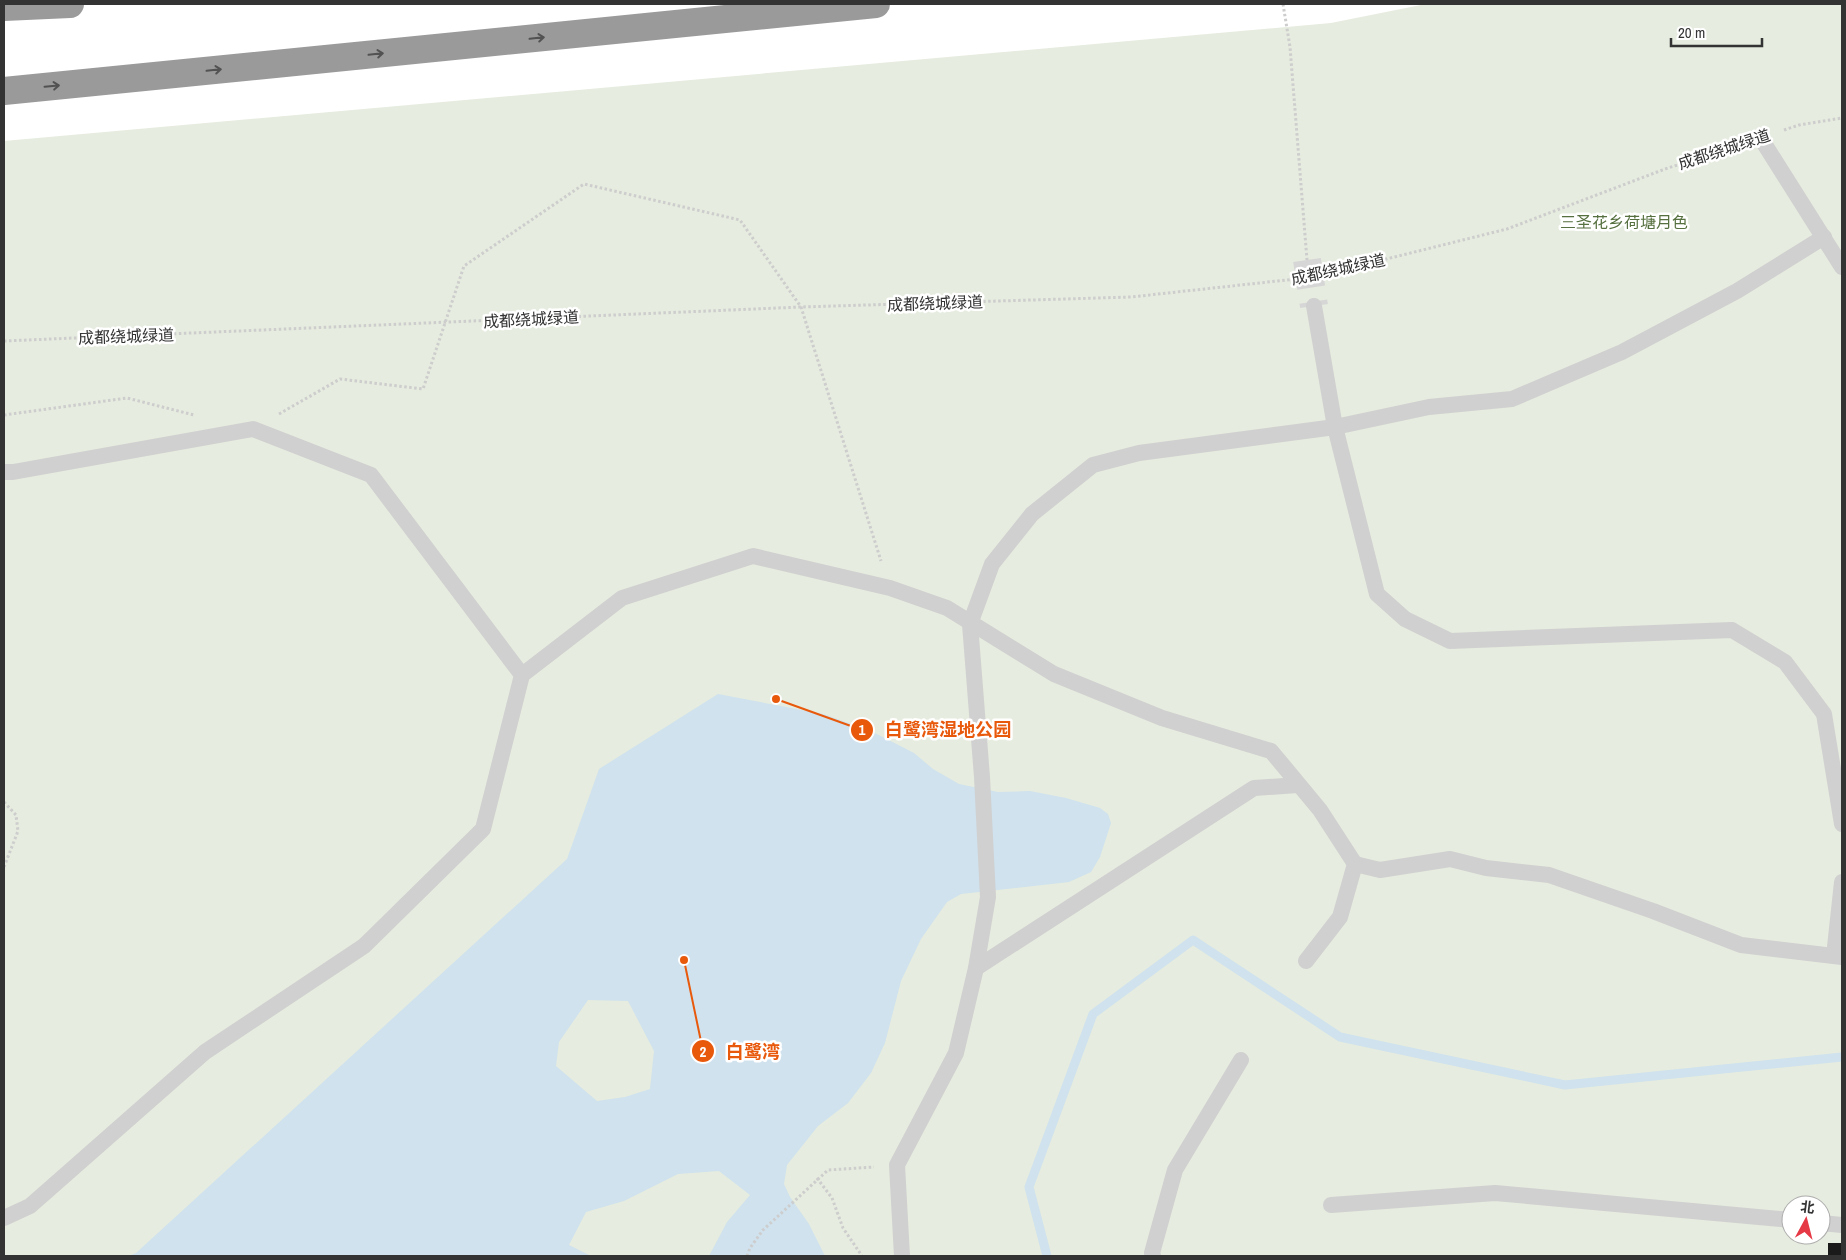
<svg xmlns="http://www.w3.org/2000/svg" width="1846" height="1260" font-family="'Archivo Narrow','Noto Sans SC',sans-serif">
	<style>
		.green { fill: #e6ecdf; fill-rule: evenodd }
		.water { fill: #cfe2ee; fill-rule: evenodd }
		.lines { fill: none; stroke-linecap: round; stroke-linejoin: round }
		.stream { stroke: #cfe2ee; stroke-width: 9 }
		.building { fill: #1a1a1a }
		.street-tunnel { stroke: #d6d6d6; stroke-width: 28; stroke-dasharray: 28 14; stroke-linecap: butt }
		.path { stroke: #cdcdcd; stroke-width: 3; stroke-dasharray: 2.5 2.5; stroke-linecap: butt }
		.lane { stroke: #d0d0d0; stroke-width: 16 }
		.highway { stroke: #9a9a9a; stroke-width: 28 }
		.oneway { stroke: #525252 }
		.labels { text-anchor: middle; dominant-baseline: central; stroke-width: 5; stroke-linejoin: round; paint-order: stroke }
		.street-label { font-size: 16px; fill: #333; stroke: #fff }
		.park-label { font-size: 16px; fill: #56703f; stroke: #fff }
		.leader { fill: none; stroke: #e8590c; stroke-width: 2 }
		.callout-dot { fill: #e8590c; stroke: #fff; stroke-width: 2 }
		.mark-label { font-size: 15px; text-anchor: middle; font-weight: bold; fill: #fff }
		.callout-label { font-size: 18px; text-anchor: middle; font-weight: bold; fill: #e8590c; stroke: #fff; stroke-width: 5; stroke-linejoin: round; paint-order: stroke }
	</style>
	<rect width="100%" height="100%" fill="#fff"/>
	<!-- green -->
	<path class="green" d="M1426,4H1842V1256H4V141L1331,23ZM1791,1205H1821V1235H1791Z"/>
	<!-- water -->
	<path class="water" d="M718,694L823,714L871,731L914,753L933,769L959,784L998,792L1030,791L1066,798L1100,808L1108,814L1111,823L1100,857L1091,872L1069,882L961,894L947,902L921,939L901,981L885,1043L871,1073L848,1103L818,1126L787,1165L784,1184L790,1197L809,1224L825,1256H709L727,1222L750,1195L719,1171L678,1174L624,1201L586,1212L569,1245L591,1256H129L136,1253L567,859L599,769ZM588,1000L628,1001L654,1051L650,1089L625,1097L597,1101L556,1066L559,1042Z"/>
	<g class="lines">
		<!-- stream -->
		<path class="stream" d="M1047,1256L1029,1187L1093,1014L1193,940L1340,1037L1565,1085L1842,1057"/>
	</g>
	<!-- building -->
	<rect class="building" x="1828" y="1243" width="14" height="13"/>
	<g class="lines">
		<!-- street-tunnel -->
		<path class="street-tunnel" d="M1307,260L1314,306"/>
		<!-- path -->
		<g class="path">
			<path d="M1283,4L1290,47L1307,260"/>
			<path d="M1784,130L1799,125L1842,118"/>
			<path d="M4,341L801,307L1131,297L1314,277L1507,229L1665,169L1738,145"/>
			<path d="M279,414L340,379L423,389L464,266L584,184L740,220L801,307L881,561"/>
			<path d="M4,415L127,398L194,415"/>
			<path d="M4,802L16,815L18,831L4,867"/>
			<path d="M817,1178L832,1198L843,1228L862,1256"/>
			<path d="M747,1256L750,1248L763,1230L828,1170L874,1167"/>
		</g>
		<!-- lane -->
		<g class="lane">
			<path d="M1760,137L1842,267"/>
			<path d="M1314,306L1335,427L1377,594L1405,619L1450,641L1732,630L1785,662L1824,714L1842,824"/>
			<path d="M4,472H13L253,429L371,475L522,675"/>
			<path d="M1355,864L1380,870L1450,859L1486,868L1549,875L1653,911L1741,945L1842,957"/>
			<path d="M1834,956L1842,882"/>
			<path d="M976,968L1254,788L1298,785"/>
			<path d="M1331,1205L1495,1193L1791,1220"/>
			<path d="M4,1218L30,1206L205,1052L364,946L483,829L522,675L622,598L753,556L890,588L947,608L1054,674L1162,718L1271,751L1320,810L1355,864L1340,917L1306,961"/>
			<path d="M1821,1223L1842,1225"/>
			<path d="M902,1256L897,1165L956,1053L976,968L988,897L982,777L970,624L992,564L1032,514L1093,465L1139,453L1335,427L1429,407L1512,399L1622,352L1737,291L1824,237"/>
			<path d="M1153,1256L1152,1253L1175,1170L1241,1060"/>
		</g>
		<!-- highway -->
		<g class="highway">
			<path d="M4,7L70,4"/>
			<path d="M4,91L876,4"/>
		</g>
	</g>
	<!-- one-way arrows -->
	<defs><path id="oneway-shaft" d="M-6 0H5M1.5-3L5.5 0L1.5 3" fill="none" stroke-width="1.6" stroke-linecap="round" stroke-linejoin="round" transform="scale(1.25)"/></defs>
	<g class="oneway">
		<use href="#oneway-shaft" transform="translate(537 38) rotate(-6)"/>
		<use href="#oneway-shaft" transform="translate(376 54) rotate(-6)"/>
		<use href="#oneway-shaft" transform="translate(214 70) rotate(-6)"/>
		<use href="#oneway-shaft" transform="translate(52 86) rotate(-5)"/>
	</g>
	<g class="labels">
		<!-- street labels -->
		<g class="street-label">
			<text transform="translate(1724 149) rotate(-18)">成都绕城绿道</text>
			<text transform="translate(1338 269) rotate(-12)">成都绕城绿道</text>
			<text transform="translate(935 303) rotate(-2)">成都绕城绿道</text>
			<text transform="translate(531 319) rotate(-3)">成都绕城绿道</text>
			<text transform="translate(126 336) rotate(-2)">成都绕城绿道</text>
		</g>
		<!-- park labels -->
		<g class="park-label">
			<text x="1624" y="222">三圣花乡荷塘月色</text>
		</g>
	</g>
	<!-- callouts -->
	<path class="leader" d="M776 699L862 730M684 960L703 1051"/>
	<g class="callout-dot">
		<circle cx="776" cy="699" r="5"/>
		<circle cx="684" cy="960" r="5"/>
		<circle cx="862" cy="730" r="12"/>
		<circle cx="703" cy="1051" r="12"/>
	</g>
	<g class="mark-label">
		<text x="862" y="735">1</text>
		<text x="703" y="1057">2</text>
	</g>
	<g class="callout-label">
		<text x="948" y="736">白鹭湾湿地公园</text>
		<text x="753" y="1058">白鹭湾</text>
	</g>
	<!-- border -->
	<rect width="1846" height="1260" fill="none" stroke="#333333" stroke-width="10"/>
	<!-- north arrow -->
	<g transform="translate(1806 1220) rotate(7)"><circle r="24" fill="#ffffff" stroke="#adadad"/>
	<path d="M0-4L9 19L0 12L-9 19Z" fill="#e63946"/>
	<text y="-8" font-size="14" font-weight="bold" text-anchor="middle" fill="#333333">北</text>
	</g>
	<!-- scale -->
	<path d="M1671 38v8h91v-8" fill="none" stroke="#333333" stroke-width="2.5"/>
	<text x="1678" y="38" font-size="15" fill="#333333" stroke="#ffffff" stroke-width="4" paint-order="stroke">20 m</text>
</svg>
